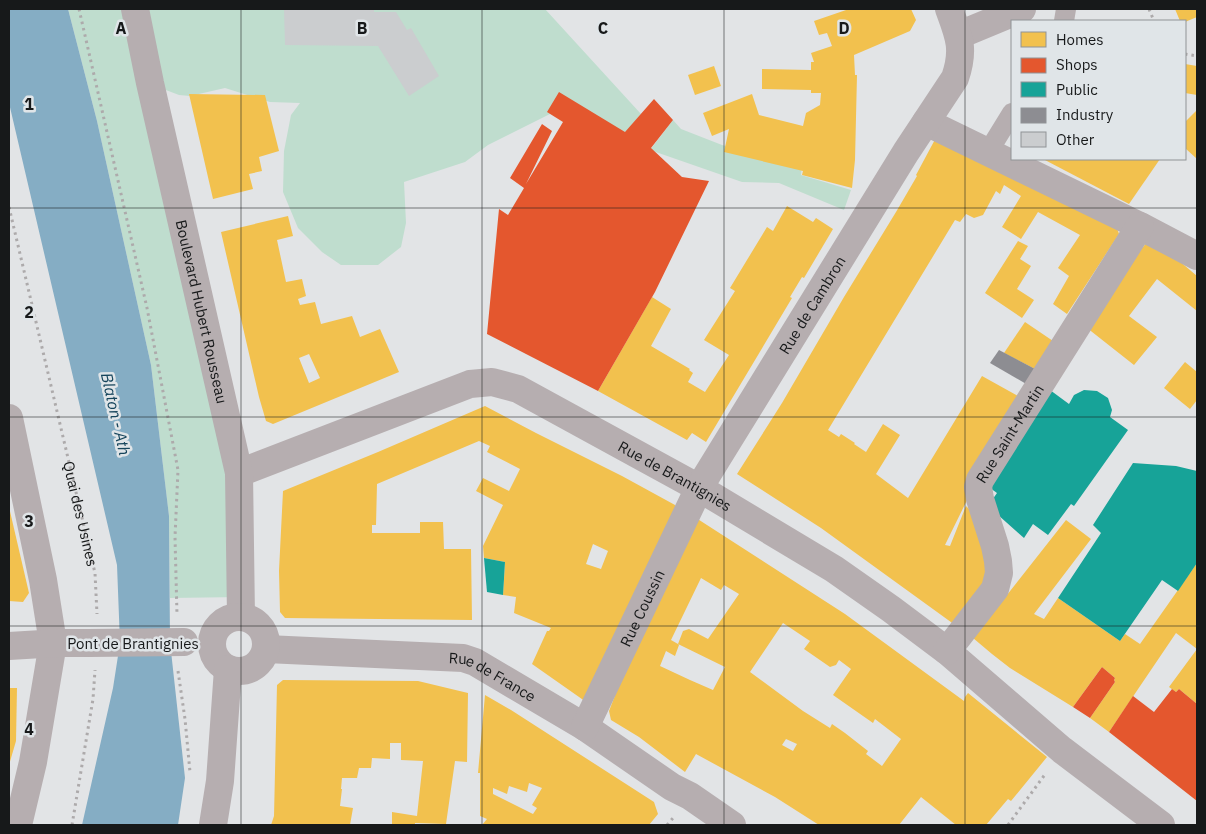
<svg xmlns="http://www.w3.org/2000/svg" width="1206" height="834" font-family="'IBM Plex Sans',sans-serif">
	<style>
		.green { fill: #bfddce }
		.water { fill: #85adc4 }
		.homes { fill: #f2c14e; fill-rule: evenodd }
		.shops { fill: #e4572e }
		.public { fill: #17a398 }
		.industry { fill: #8d8d92 }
		.building { fill: #cbcdcf }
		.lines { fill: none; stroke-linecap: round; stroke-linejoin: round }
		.path { stroke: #adaaab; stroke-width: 3; stroke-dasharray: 2.5 4; stroke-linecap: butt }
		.pedestrian { stroke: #b6aeb0; stroke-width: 20 }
		.minor { stroke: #b6aeb0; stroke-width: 28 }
		.tertiary { stroke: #b6aeb0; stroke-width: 28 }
		.tertiary-bridge { stroke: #b6aeb0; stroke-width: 28 }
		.grid { fill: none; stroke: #17191a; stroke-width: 1; stroke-opacity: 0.55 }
		.labels { text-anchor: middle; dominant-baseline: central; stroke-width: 5; stroke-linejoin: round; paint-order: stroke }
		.street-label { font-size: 15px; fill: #17191a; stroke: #e0e5e8 }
		.water-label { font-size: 16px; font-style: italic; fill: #16455c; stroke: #e0e5e8 }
		.grid-label { font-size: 16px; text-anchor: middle; font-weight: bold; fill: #17191a; stroke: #e0e5e8; stroke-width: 5; stroke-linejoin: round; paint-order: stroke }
	</style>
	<rect width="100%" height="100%" fill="#e2e4e6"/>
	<!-- green -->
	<g class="green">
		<path d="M68,9H545L641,114L624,134L562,108L488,145L465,162L404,182L406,223L401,247L378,265H341L322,252L298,228L283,192L284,151L291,115L300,103L270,102L225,88L190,96L179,95L150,84L239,473L241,597L170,598L169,516L151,365L97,121Z"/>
		<path d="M673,120L681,129L722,145L802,165L801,175L851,190L844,210L779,183L742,182L650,150Z"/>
	</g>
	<!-- water -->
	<path class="water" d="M9,9H68L97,121L151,365L169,516L170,642L185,778L178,825H82L113,688L120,643L117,565L9,103Z"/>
	<!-- homes -->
	<g class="homes">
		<path d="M849,9H911L916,20L910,31L854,55L855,75H857L855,160L852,188L802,175L803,171L724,152L729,129L712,136L703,113L752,94L759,115L803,126L806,113L820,105L821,93H811V90L762,89V69L811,70V62H814L811,53L832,46L827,33L819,35L814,21Z"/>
		<path d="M1175,9H1197V17L1185,22L1180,21Z"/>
		<path d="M1185,64L1197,66V95L1185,93Z"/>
		<path d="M714,66L721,86L695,95L688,75Z"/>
		<path d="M189,94L265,95L279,151L259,157L262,171L249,174L253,189L213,199Z"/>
		<path d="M1197,110V159L1185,148V122Z"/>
		<path d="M939,132L1116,225L1119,234L1067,314L1053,304L1069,276L1058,268L1080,235L1038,212L1021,239L1002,227L1021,196L1004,185L1000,194L996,191L983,215L974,218L966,214L960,222L955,220L828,430L839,437L841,434L855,443L854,444L866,452L883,424L900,435L876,474L908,498L982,376L1020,397L995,443L945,545L950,546L966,506L980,520L992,570L955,625L821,528L737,474L782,403L844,297L896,212L917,176L916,175Z"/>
		<path d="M1043,159H1160L1129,204Z"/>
		<path d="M787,206L813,222L816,218L833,229L804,278L802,277L790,297L792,298L706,442L692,433L687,440L598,391L652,297L671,309L651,346L690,369L689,370L693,373L688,382L705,392L729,355L704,340L735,291L730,288L767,227L773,231Z"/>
		<path d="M288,216L293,236L277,240L286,282L302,279L306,296L298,299L300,305L315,302L321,324L352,316L360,337L380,329L399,372L273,424L266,421L259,397L221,232ZM309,354L320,378L309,383L299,358Z"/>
		<path d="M1151,237L1197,276V311L1157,279L1129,316L1157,337L1134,365L1082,324Z"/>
		<path d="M1018,241L1028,246L1020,259L1031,266L1017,289L1034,300L1022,318L985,293Z"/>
		<path d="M1025,322L1053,341L1037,370L1004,353Z"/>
		<path d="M1185,362L1197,372V400L1190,409L1164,388Z"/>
		<path d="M485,406L536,433L622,476L675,505L677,511L589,704L532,664L547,631H549L551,628L514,613L516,597L503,595L505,562L484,558L483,546L503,505L476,491L483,478L509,491L520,469L487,452L490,446L479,441L377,484L376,525H372V533H420V522H443L444,549H471L472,620L285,618L280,612L279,571L283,491L378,452ZM593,544L608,551L601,569L586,564Z"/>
		<path d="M9,507L29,593L23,602L9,601Z"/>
		<path d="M693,516L845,614L964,701L965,697L968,693L1047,757L1011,801L1008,799L986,825H956L921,797L899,825H819L775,797L696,754L685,772L639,737L611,720L609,711L621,680ZM701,578L721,590L724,585L739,594L708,639L689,629L683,631L678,644L671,640ZM783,623L810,641L804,649L830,667L836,665L839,660L851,669L833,695L873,723L875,719L901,739L882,766L866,754L868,751L845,733L832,724L830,728L803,711L750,672ZM678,644L725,667L713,690L690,680L660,666L666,651L675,656L679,645ZM786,739L797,744L793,751L782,745Z"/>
		<path d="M1066,520L1091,539L1034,614L1044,619L1058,598L1120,641L1125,634L1140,644L1197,563V649L1176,633L1109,732L1090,718L1115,682L1114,680L1115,678L1102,667L1073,707L1010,668L992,654L973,638Z"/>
		<path d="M1197,649V704L1179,689L1176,692L1169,687Z"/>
		<path d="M283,680L418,681L468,693L467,762L455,761L446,824L415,823V825H392V812L417,816L423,761L401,760V743H390V759L372,758L371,768H359L357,778H342L341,789H342L340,806L353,808L350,825H271L274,816L277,685Z"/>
		<path d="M9,688H17L16,741L9,765Z"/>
		<path d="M485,695L511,710L654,802L658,814L649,825H482L487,819L480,816V773H478ZM529,783L542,788L532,805L537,808L533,814L493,794V788L507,794L509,786L527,792Z"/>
	</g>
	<!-- shops -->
	<g class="shops">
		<path d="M559,92L625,132L654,99L673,120L651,148L682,177L709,181L655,292L598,391L487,334L499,209L508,215L524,188L510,178L542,124L552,131L526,184L563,122L547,112Z"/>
		<path d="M1102,667L1115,678L1114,680L1115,682L1090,718L1073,707Z"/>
		<path d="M1172,689L1176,692L1179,689L1197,704V801L1109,732L1133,696L1154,712Z"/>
	</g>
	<!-- public -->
	<g class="public">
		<path d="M1050,390L1069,404L1074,395L1084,390L1097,391L1108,398L1112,410L1110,417L1128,430L1074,506L1071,504L1048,535L1033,524L1024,538L988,506L997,493L983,483Z"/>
		<path d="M1133,463L1176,466L1197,471V563L1178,591L1162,580L1120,641L1058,598L1101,533L1093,525Z"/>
		<path d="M484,558L505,562L503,595L487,592Z"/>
	</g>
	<!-- industry -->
	<path class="industry" d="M999,350L1037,370L1028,385L990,363Z"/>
	<!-- building -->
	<path class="building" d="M284,9H374V12H396L407,30L411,28L439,76L409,96L378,46L285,45Z"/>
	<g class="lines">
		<!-- path -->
		<g class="path">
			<path d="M79,9L147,308L178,470L175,537L177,615"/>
			<path d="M1149,9L1154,21"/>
			<path d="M1185,54L1197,56"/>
			<path id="s1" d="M9,207L95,573L97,614"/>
			<path d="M178,671L185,719L190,772"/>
			<path d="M72,825L93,699L95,670"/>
			<path d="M667,825L673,818"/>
			<path d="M1008,825L1046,773"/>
		</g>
		<!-- pedestrian -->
		<g class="pedestrian">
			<path d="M1064,21L1066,9"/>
			<path d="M988,152L1012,113"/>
		</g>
		<!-- minor -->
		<g class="minor">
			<path d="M959,35L1022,9"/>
			<path d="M926,122L1140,226L1197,256"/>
			<path d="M9,418L43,580L53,643L33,762L18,825"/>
			<path id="s2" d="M239,473L470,384L492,382L518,389L699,488L834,569L891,609L947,651L1062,750L1161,825"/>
			<path id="s3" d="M266,649L463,658L475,662L585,727L672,787L690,796L732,825"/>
			<path id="s4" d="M947,651L995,589L999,573L998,561L995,546L980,499L978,487L980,480L1140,226"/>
			<path id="s5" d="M585,727L699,488L906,152L955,78C965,49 959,36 949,9"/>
		</g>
		<!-- tertiary -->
		<g class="tertiary">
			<path id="s6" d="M135,9L150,83L239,473L241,617"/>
			<circle cx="239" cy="644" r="27"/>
			<path d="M9,646L59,643H89"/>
			<path d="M213,825L220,781L228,669"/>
		</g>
		<!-- tertiary-bridge -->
		<path class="tertiary-bridge" d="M89,643L184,642"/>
	</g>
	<!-- grid -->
	<path class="grid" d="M241,9V825M482,9V825M724,9V825M965,9V825M9,208H1197M9,417H1197M9,626H1197"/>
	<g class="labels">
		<!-- street labels -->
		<g class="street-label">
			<text stroke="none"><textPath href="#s5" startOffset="480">Rue de Cambron</textPath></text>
			<text stroke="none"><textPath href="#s6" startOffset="310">Boulevard Hubert Rousseau</textPath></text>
			<text stroke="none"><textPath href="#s4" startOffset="246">Rue Saint-Martin</textPath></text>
			<text stroke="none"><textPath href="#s2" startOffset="476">Rue de Brantignies</textPath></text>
			<text stroke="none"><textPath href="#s1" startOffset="315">Quai des Usines</textPath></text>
			<text stroke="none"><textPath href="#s5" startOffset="132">Rue Coussin</textPath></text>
			<text x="133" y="643">Pont de Brantignies</text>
			<text stroke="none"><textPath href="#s3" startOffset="231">Rue de France</textPath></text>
		</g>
		<!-- water labels -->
		<g class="water-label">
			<text transform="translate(116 414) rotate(77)">Blaton - Ath</text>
		</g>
	</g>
	<g class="grid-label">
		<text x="121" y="34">A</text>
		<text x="362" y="34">B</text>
		<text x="603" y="34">C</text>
		<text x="844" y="34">D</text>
		<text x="29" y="110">1</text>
		<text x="29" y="318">2</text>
		<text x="29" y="527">3</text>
		<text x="29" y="735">4</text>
	</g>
	<!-- border -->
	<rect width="1206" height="834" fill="none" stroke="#17191a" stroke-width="20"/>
	<!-- legend -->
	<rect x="1011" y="20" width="175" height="140" fill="#e0e5e8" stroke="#909396"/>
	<rect x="1021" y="32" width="25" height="15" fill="#f2c14e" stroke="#909396"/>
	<text x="1056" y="45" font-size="15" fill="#17191a">Homes</text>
	<rect x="1021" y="58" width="25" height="15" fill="#e4572e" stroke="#909396"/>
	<text x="1056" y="70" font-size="15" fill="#17191a">Shops</text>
	<rect x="1021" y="82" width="25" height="15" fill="#17a398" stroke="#909396"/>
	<text x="1056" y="95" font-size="15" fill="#17191a">Public</text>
	<rect x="1021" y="108" width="25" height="15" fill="#8d8d92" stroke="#909396"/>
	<text x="1056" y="120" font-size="15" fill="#17191a">Industry</text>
	<rect x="1021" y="132" width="25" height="15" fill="#cbcdcf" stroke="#909396"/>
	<text x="1056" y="145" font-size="15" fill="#17191a">Other</text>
</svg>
